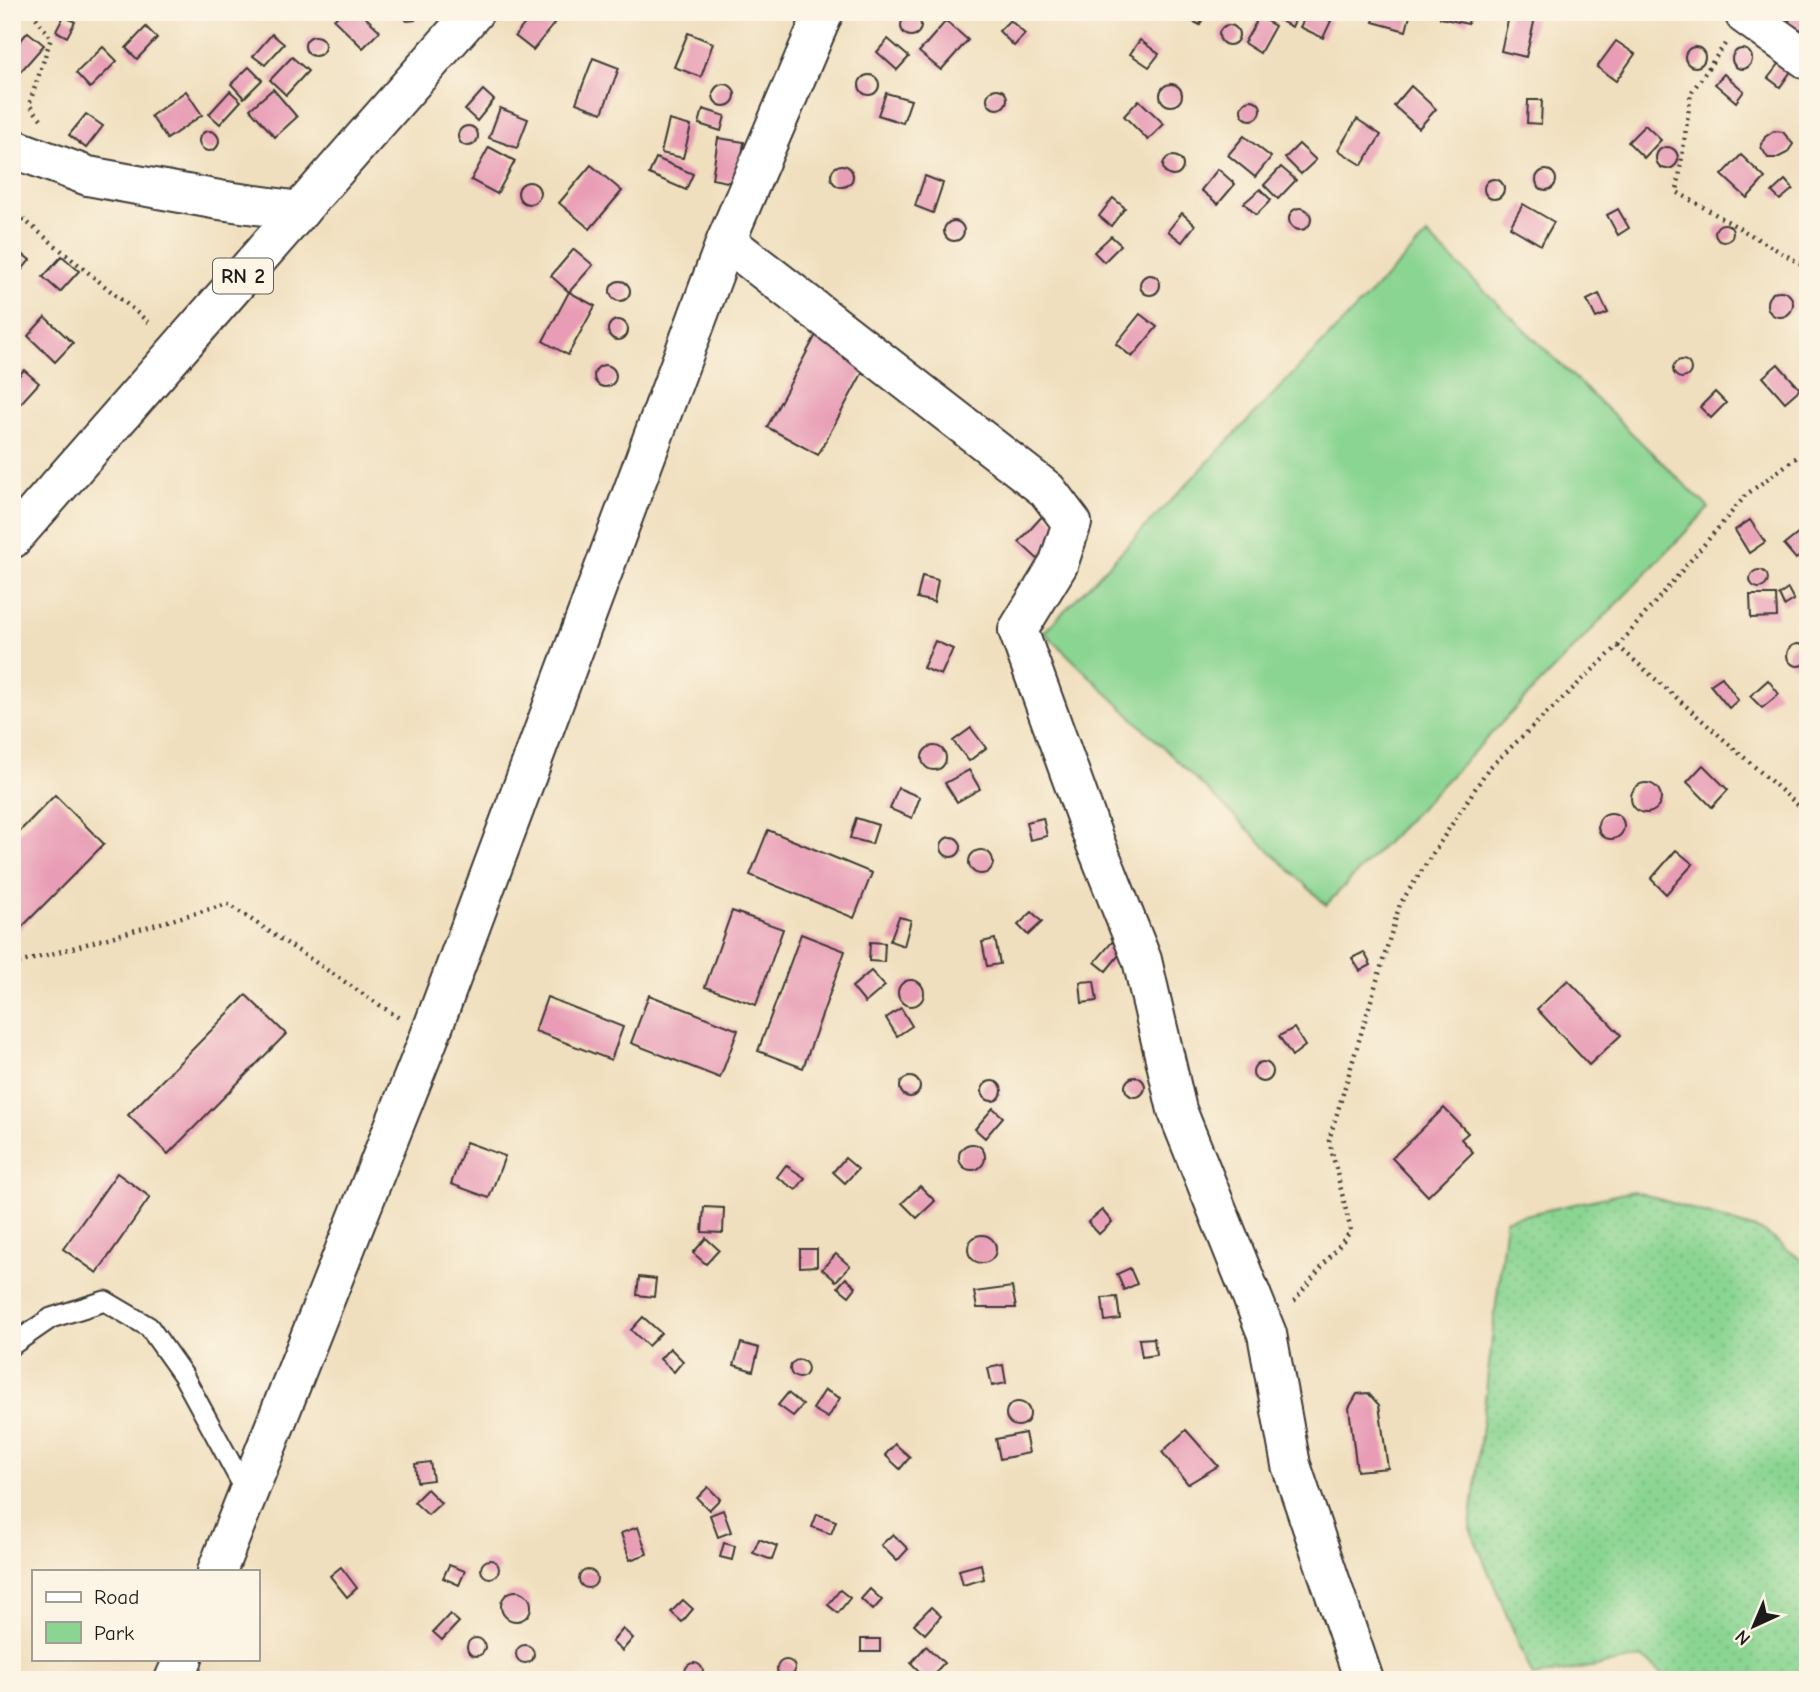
<svg xmlns="http://www.w3.org/2000/svg" width="1820" height="1692" font-family="'Comic Neue',sans-serif">
	<style>
		.grass { fill: url(#grass-dots); stroke: #547857; stroke-width: 2 }
		.green { fill: #8bd592; stroke: #547857; stroke-width: 2 }
		.building { fill: #e89cb5 }
		.lines { fill: none; stroke-linecap: round; stroke-linejoin: round }
		.service-casing { stroke: #3c3934; stroke-width: 23 }
		.minor-casing { stroke: #3c3934; stroke-width: 42 }
		.tertiary-casing { stroke: #3c3934; stroke-width: 42 }
		.primary-casing { stroke: #3c3934; stroke-width: 42 }
		.path { stroke: #3c3934; stroke-width: 4.5; stroke-dasharray: 2 5; stroke-linecap: butt }
		.service { stroke: #fff; stroke-width: 19 }
		.minor { stroke: #fff; stroke-width: 38 }
		.tertiary { stroke: #fff; stroke-width: 38 }
		.primary { stroke: #fff; stroke-width: 38 }
		.labels { text-anchor: middle; dominant-baseline: central; stroke-width: 5; stroke-linejoin: round; paint-order: stroke }
		.shield { fill: #fcf5e5; stroke: #5f5d58; stroke-width: 2 }
		.shield-label { font-size: 21px; font-weight: bold; fill: #1c1c1c }
	</style>
	<defs>
		<pattern id="grass-dots" width="8" height="8" patternUnits="userSpaceOnUse" patternTransform="scale(1.75)"><rect width="8" height="8" fill="#8bd592"/><path d="M2 2h.1M6 6h.1" fill="none" stroke="#77b67d" stroke-width="1.8" stroke-linecap="round"/></pattern>
	</defs>
	<rect width="100%" height="100%" fill="#fcf5e5"/>
	<filter id="ink" filterUnits="userSpaceOnUse"><feTurbulence type="fractalNoise" baseFrequency=".0143" numOctaves="2"/><feDisplacementMap in="SourceGraphic" scale="14" xChannelSelector="R" yChannelSelector="G"/><feConvolveMatrix kernelMatrix="1 2 1 2 8 2 1 2 1" color-interpolation-filters="sRGB"/></filter>
	<filter id="wash" filterUnits="userSpaceOnUse"><feTurbulence type="fractalNoise" baseFrequency=".00686" numOctaves="4" result="noise"/><feDisplacementMap in="SourceGraphic" scale="28" xChannelSelector="R" yChannelSelector="G"/><feGaussianBlur stdDeviation="1.57" result="paint"/><feColorMatrix in="noise" values="0 0 0 0 0 0 0 0 0 0 0 0 0 0 0 0 0 1.4 0 .05"/><feComposite in="paint" operator="in"/></filter>
	<g filter="url(#wash)">
		<rect width="100%" height="100%" fill="#f0dfbe"/>
		<!-- grass -->
		<path class="grass" d="M1633,1191L1765,1232L1808,1265V1680H1669L1643,1658L1533,1677L1470,1528L1506,1219Z"/>
		<!-- green -->
		<path class="green" d="M1427,235L1709,508L1326,905L1044,632Z"/>
		<g id="blocks">
			<!-- building -->
			<g class="building">
				<path d="M341,12H360L380,31L363,48L334,20Z"/>
				<path d="M399,12H420L415,20L407,21Z"/>
				<path d="M534,12H545L556,21L533,50L515,36Z"/>
				<path d="M1176,12H1206L1200,25Z"/>
				<path d="M1271,12H1299L1292,27L1269,15Z"/>
				<path d="M1308,12H1314L1331,21L1323,38L1300,27Z"/>
				<path d="M1376,12H1411L1406,31L1373,22Z"/>
				<path d="M1441,12H1470L1468,24L1440,18Z"/>
				<path d="M1510,12L1535,18L1526,57L1501,51Z"/>
				<path d="M1794,12L1808,13V27L1805,32L1788,23Z"/>
				<circle cx="911" cy="26" r="10"/>
				<path d="M64,16L75,22L67,37L56,31Z"/>
				<path d="M1259,17L1275,26L1260,53L1244,43Z"/>
				<path d="M1010,20L1025,34L1014,46L999,31Z"/>
				<path d="M946,21L968,40L941,70L919,52Z"/>
				<circle cx="1229" cy="35" r="10"/>
				<path d="M146,27L157,38L137,59L126,48Z"/>
				<path d="M28,32L44,45L21,71L12,63V50Z"/>
				<path d="M688,33L713,43L701,77L674,67Z"/>
				<path d="M272,34L284,44L265,65L253,56Z"/>
				<circle cx="315" cy="46" r="10"/>
				<path d="M888,39L909,57L897,70L877,52Z"/>
				<path d="M1140,40L1159,54L1149,67L1130,54Z"/>
				<path d="M1616,41L1635,54L1616,81L1597,67Z"/>
				<circle cx="1695" cy="57" r="10"/>
				<path d="M103,47L117,61L90,88L76,73Z"/>
				<circle cx="1742" cy="59" r="10"/>
				<path d="M292,57L308,71L286,95L270,80Z"/>
				<path d="M593,58L619,68L602,113L576,103Z"/>
				<path d="M1783,59L1794,67L1780,87L1768,78Z"/>
				<path d="M249,67L262,80L244,98L231,84Z"/>
				<path d="M1724,74L1744,91L1736,102L1715,84Z"/>
				<circle cx="869" cy="85" r="10"/>
				<circle cx="1171" cy="95" r="11"/>
				<circle cx="724" cy="95" r="11"/>
				<path d="M1411,86L1436,109L1419,128L1394,106Z"/>
				<circle cx="997" cy="99" r="10"/>
				<path d="M273,89L297,117L275,137L250,109Z"/>
				<path d="M483,90L494,100L477,121L465,110Z"/>
				<path d="M186,91L202,115L167,139L151,116Z"/>
				<path d="M230,91L241,101L220,124L209,114Z"/>
				<path d="M886,93L911,100L903,123L878,115Z"/>
				<circle cx="1251" cy="110" r="10"/>
				<path d="M1139,100L1164,124L1148,140L1124,116Z"/>
				<path d="M1528,100H1542L1541,124L1527,123Z"/>
				<path d="M500,108L528,119L517,148L489,138Z"/>
				<path d="M703,109L725,116L721,131L699,124Z"/>
				<path d="M86,114L103,126L86,148L69,135Z"/>
				<path d="M1357,119L1381,135L1362,165L1338,150Z"/>
				<path d="M669,120L691,126L683,158L661,153Z"/>
				<path d="M1645,125L1661,140L1644,158L1628,142Z"/>
				<circle cx="468" cy="136" r="10"/>
				<circle cx="209" cy="141" r="10"/>
				<path d="M1774,131L1783,132L1793,144L1787,153L1777,158H1768L1761,147L1765,137Z"/>
				<path d="M1244,136L1271,157L1255,177L1228,155Z"/>
				<path d="M718,138L744,142L738,184L712,179Z"/>
				<path d="M1299,144L1316,160L1301,174L1285,158Z"/>
				<path d="M489,147L515,161L497,194L471,180Z"/>
				<circle cx="1667" cy="158" r="11"/>
				<path d="M1741,155L1765,178L1747,198L1722,175Z"/>
				<circle cx="1173" cy="166" r="10"/>
				<path d="M656,158L693,174L686,190L649,174Z"/>
				<path d="M591,165L622,191L590,229L559,203Z"/>
				<circle cx="842" cy="176" r="11"/>
				<path d="M1281,167L1296,180L1278,199L1264,185Z"/>
				<path d="M1218,169L1235,184L1218,204L1201,190Z"/>
				<circle cx="1546" cy="180" r="10"/>
				<path d="M925,176L943,183L933,213L915,206Z"/>
				<circle cx="1494" cy="189" r="10"/>
				<path d="M1785,180L1793,189L1780,200L1772,192Z"/>
				<circle cx="529" cy="193" r="11"/>
				<path d="M1260,189L1271,200L1256,215L1244,203Z"/>
				<path d="M1113,198L1125,208L1111,226L1099,216Z"/>
				<path d="M1523,204L1554,222L1541,245L1510,227Z"/>
				<circle cx="1300" cy="219" r="11"/>
				<path d="M1618,209L1629,228L1618,235L1607,215Z"/>
				<path d="M1182,213L1195,225L1182,242L1168,231Z"/>
				<circle cx="954" cy="231" r="10"/>
				<circle cx="1724" cy="233" r="9"/>
				<path d="M1111,236L1121,245L1104,262L1094,252Z"/>
				<path d="M12,246L30,260L12,282Z"/>
				<path d="M574,249L593,265L569,292L595,306L568,355L543,341L569,292L551,276Z"/>
				<path d="M62,256L79,271L60,292L43,277Z"/>
				<circle cx="1150" cy="285" r="10"/>
				<circle cx="620" cy="291" r="10"/>
				<circle cx="1780" cy="304" r="13"/>
				<path d="M1599,294L1608,313L1596,318L1587,300Z"/>
				<path d="M1140,314L1157,327L1132,357L1116,344Z"/>
				<path d="M45,317L73,343L55,362L28,336Z"/>
				<circle cx="618" cy="330" r="10"/>
				<path d="M819,329L871,357L818,455L767,427Z"/>
				<circle cx="1682" cy="369" r="9"/>
				<path d="M1778,364L1800,389L1785,402L1763,377Z"/>
				<circle cx="605" cy="376" r="11"/>
				<path d="M24,370L39,383L21,403L12,396V383Z"/>
				<path d="M1715,392L1726,403L1711,418L1700,407Z"/>
				<path d="M1045,513L1067,532L1041,562L1019,542Z"/>
				<path d="M1750,520L1765,542L1749,553L1735,530Z"/>
				<path d="M1804,529L1808,533V550L1796,559L1784,545Z"/>
				<circle cx="1759" cy="579" r="9"/>
				<path d="M922,576L938,580L934,602L917,598Z"/>
				<path d="M1788,589L1794,600L1784,606L1779,595Z"/>
				<path d="M1750,595H1776L1777,617L1751,618Z"/>
				<path d="M935,641L953,649L941,675L923,668Z"/>
				<circle cx="1798" cy="655" r="11"/>
				<path d="M1722,677L1738,700L1729,708L1710,685Z"/>
				<path d="M1768,680L1779,694L1762,708L1750,696Z"/>
				<path d="M971,728L986,748L969,761L953,741Z"/>
				<circle cx="934" cy="758" r="12"/>
				<path d="M1703,765L1728,790L1712,807L1687,782Z"/>
				<path d="M969,770L980,789L957,802L945,783Z"/>
				<circle cx="1646" cy="798" r="15"/>
				<path d="M898,788L920,797L912,818L890,809Z"/>
				<path d="M55,795L104,844L12,937V839Z"/>
				<circle cx="1611" cy="826" r="13"/>
				<path d="M856,818L878,825L872,844L850,838Z"/>
				<path d="M1043,818L1047,836L1030,840L1026,822Z"/>
				<path d="M768,830L872,873L854,918L750,875Z"/>
				<circle cx="951" cy="847" r="10"/>
				<circle cx="981" cy="862" r="12"/>
				<path d="M1676,850L1693,864L1666,894L1651,879Z"/>
				<path d="M732,911L783,929L756,1005L705,987Z"/>
				<path d="M1032,912L1042,922L1028,935L1018,925Z"/>
				<path d="M899,917L911,920L904,946L890,941Z"/>
				<path d="M801,934L845,951L803,1068L758,1051Z"/>
				<path d="M995,939L1000,964L987,966L982,942Z"/>
				<path d="M870,942L885,943L884,962L869,961Z"/>
				<path d="M1112,942L1123,950L1106,971L1095,962Z"/>
				<path d="M1364,952L1371,965L1360,971L1352,958Z"/>
				<path d="M871,971L885,986L865,1003L852,987Z"/>
				<path d="M1568,980L1621,1035L1589,1065L1537,1009Z"/>
				<circle cx="911" cy="993" r="13"/>
				<path d="M1094,981L1097,1001L1082,1003L1080,982Z"/>
				<path d="M246,995L286,1034L168,1154L128,1115Z"/>
				<path d="M649,995L738,1030L720,1078L631,1043Z"/>
				<path d="M547,997L623,1027L611,1060L535,1031Z"/>
				<path d="M901,1008L912,1026L897,1036L886,1018Z"/>
				<path d="M1294,1028L1305,1046L1292,1056L1279,1036Z"/>
				<circle cx="1263" cy="1072" r="10"/>
				<circle cx="910" cy="1087" r="10"/>
				<circle cx="1135" cy="1087" r="10"/>
				<circle cx="992" cy="1091" r="10"/>
				<path d="M993,1108L1003,1117L985,1138L975,1129Z"/>
				<path d="M1444,1108L1468,1133L1461,1139L1473,1152L1428,1196L1392,1158Z"/>
				<path d="M466,1142L505,1156L489,1198L451,1184Z"/>
				<circle cx="972" cy="1157" r="13"/>
				<path d="M845,1158L858,1169L845,1183L833,1172Z"/>
				<path d="M786,1165L805,1178L796,1190L777,1177Z"/>
				<path d="M117,1173L150,1197L97,1273L63,1249Z"/>
				<path d="M920,1186L935,1201L917,1218L902,1203Z"/>
				<path d="M704,1207L724,1208L723,1233L702,1232Z"/>
				<path d="M1102,1210L1112,1222L1099,1234L1088,1222Z"/>
				<circle cx="982" cy="1249" r="14"/>
				<path d="M706,1238L719,1250L706,1264L693,1253Z"/>
				<path d="M800,1249H817V1266L800,1267Z"/>
				<path d="M836,1254L850,1266L836,1281L822,1269Z"/>
				<path d="M1130,1268L1137,1284L1124,1290L1117,1274Z"/>
				<path d="M639,1277L656,1279L654,1297L637,1295Z"/>
				<path d="M846,1278L856,1287L849,1296L838,1287Z"/>
				<path d="M1012,1287L1016,1308H977L974,1292Z"/>
				<path d="M1117,1297L1120,1319L1105,1321L1102,1298Z"/>
				<path d="M643,1317L661,1333L648,1346L631,1330Z"/>
				<path d="M1154,1338L1156,1355L1142,1357L1139,1339Z"/>
				<path d="M741,1343L759,1348L753,1371L734,1365Z"/>
				<path d="M670,1348L683,1361L674,1372L660,1359Z"/>
				<circle cx="799" cy="1369" r="9"/>
				<path d="M1003,1365L1006,1383L992,1386L988,1368Z"/>
				<path d="M825,1390L840,1398L828,1418L813,1409Z"/>
				<path d="M788,1393L803,1405L793,1416L778,1405Z"/>
				<path d="M1368,1393L1379,1405L1388,1468L1357,1471L1349,1408L1357,1394Z"/>
				<circle cx="1018" cy="1414" r="12"/>
				<path d="M1186,1430L1218,1466L1188,1484L1162,1452Z"/>
				<path d="M1025,1433L1029,1453L1000,1459L996,1439Z"/>
				<path d="M895,1444L910,1457L900,1469L885,1455Z"/>
				<path d="M430,1462L433,1480L417,1482L415,1464Z"/>
				<path d="M708,1487L720,1499L709,1510L697,1498Z"/>
				<path d="M427,1489L441,1503L428,1515L414,1502Z"/>
				<path d="M723,1510L731,1532L718,1537L710,1515Z"/>
				<path d="M817,1514L836,1521L831,1534L812,1527Z"/>
				<path d="M638,1527L647,1554L630,1560L621,1533Z"/>
				<path d="M893,1534L908,1549L897,1561L881,1545Z"/>
				<path d="M759,1539L777,1546L772,1560L753,1553Z"/>
				<path d="M724,1543L735,1546L732,1560L720,1557Z"/>
				<circle cx="490" cy="1569" r="9"/>
				<path d="M981,1564L984,1579L963,1585L959,1570Z"/>
				<path d="M449,1565L465,1571L459,1585L443,1578Z"/>
				<path d="M341,1567L357,1588L347,1597L330,1576Z"/>
				<circle cx="588" cy="1579" r="9"/>
				<path d="M870,1589L882,1600L873,1610L861,1599Z"/>
				<path d="M840,1590L850,1598L838,1613L828,1605Z"/>
				<circle cx="516" cy="1606" r="15"/>
				<path d="M683,1600L693,1609L682,1622L671,1612Z"/>
				<path d="M931,1607L941,1616L925,1634L914,1624Z"/>
				<path d="M450,1614L459,1622L442,1640L433,1632Z"/>
				<path d="M623,1629L633,1638L622,1651L612,1642Z"/>
				<circle cx="476" cy="1647" r="9"/>
				<rect x="861" y="1639" width="19" height="13"/>
				<circle cx="525" cy="1654" r="9"/>
				<path d="M926,1646L944,1663L928,1680L911,1663Z"/>
				<circle cx="786" cy="1669" r="9"/>
				<circle cx="694" cy="1672" r="9"/>
			</g>
		</g>
	</g>
	<g filter="url(#ink)">
		<use href="#blocks" fill-opacity="0" stroke="#3c3934" stroke-width="2"/>
		<g class="lines">
			<!-- service casing -->
			<g class="service-casing">
				<path id="service" d="M12,1345L51,1318L105,1301L149,1327L183,1375L247,1493"/>
			</g>
			<!-- minor casing -->
			<g class="minor-casing">
				<g id="minor">
					<path d="M1746,12L1745,15L1808,60"/>
					<path d="M12,148L88,176L219,200L300,211"/>
					<path d="M726,241L1047,490L1072,523L1058,565L1018,630L1093,837L1142,960L1177,1110L1267,1334L1291,1465L1364,1680"/>
				</g>
			</g>
			<!-- tertiary casing -->
			<g class="tertiary-casing">
				<g id="tertiary">
					<path d="M217,1571L429,1038L726,241L824,12"/>
					<path d="M174,1680L183,1659"/>
				</g>
			</g>
			<!-- primary casing -->
			<g class="primary-casing">
				<path id="primary" d="M12,539L474,12"/>
			</g>
			<!-- path -->
			<g class="path">
				<path d="M32,12L51,38L29,105L42,120"/>
				<path d="M1725,44L1691,93L1677,192L1808,268"/>
				<path d="M12,210L152,325"/>
				<path d="M1618,646L1808,814"/>
				<path d="M12,965L228,904L399,1018"/>
				<path d="M1294,1301L1351,1231L1329,1140L1400,904L1488,769L1618,646L1747,494L1808,449"/>
			</g>
			<!-- service -->
			<use href="#service" class="service"/>
			<!-- minor -->
			<use href="#minor" class="minor"/>
			<!-- tertiary -->
			<use href="#tertiary" class="tertiary"/>
			<!-- primary -->
			<use href="#primary" class="primary"/>
		</g>
	</g>
	<g class="labels">
		<!-- shield labels -->
		<rect class="shield" x="213" y="258.5" width="60" height="35" rx="5"/>
		<g class="shield-label">
			<text x="243" y="276">RN 2</text>
		</g>
	</g>
	<!-- margin -->
	<rect width="1820" height="1692" fill="none" stroke="#fcf5e5" stroke-width="42"/>
	<!-- legend -->
	<rect x="32" y="1570" width="228" height="91" fill="#fcf5e5" stroke="#a29e95" stroke-width="2"/>
	<rect x="46" y="1592" width="35" height="10" fill="#ffffff" stroke="#a29e95" stroke-width="2"/>
	<text x="94" y="1604" font-size="21" fill="#1c1c1c">Road</text>
	<rect x="46" y="1622" width="35" height="21" fill="#8bd592" stroke="#a29e95" stroke-width="2"/>
	<text x="94" y="1640" font-size="21" fill="#1c1c1c">Park</text>
	<!-- north arrow -->
	<g transform="translate(1754 1626) rotate(224)" stroke="#fcf5e5" stroke-width="5" paint-order="stroke">
	<path d="M0-5L12 26L0 18L-12 26Z" fill="#1c1c1c"/>
	<text y="-10" font-size="19" font-weight="bold" text-anchor="middle" fill="#1c1c1c">N</text>
	</g>
</svg>
